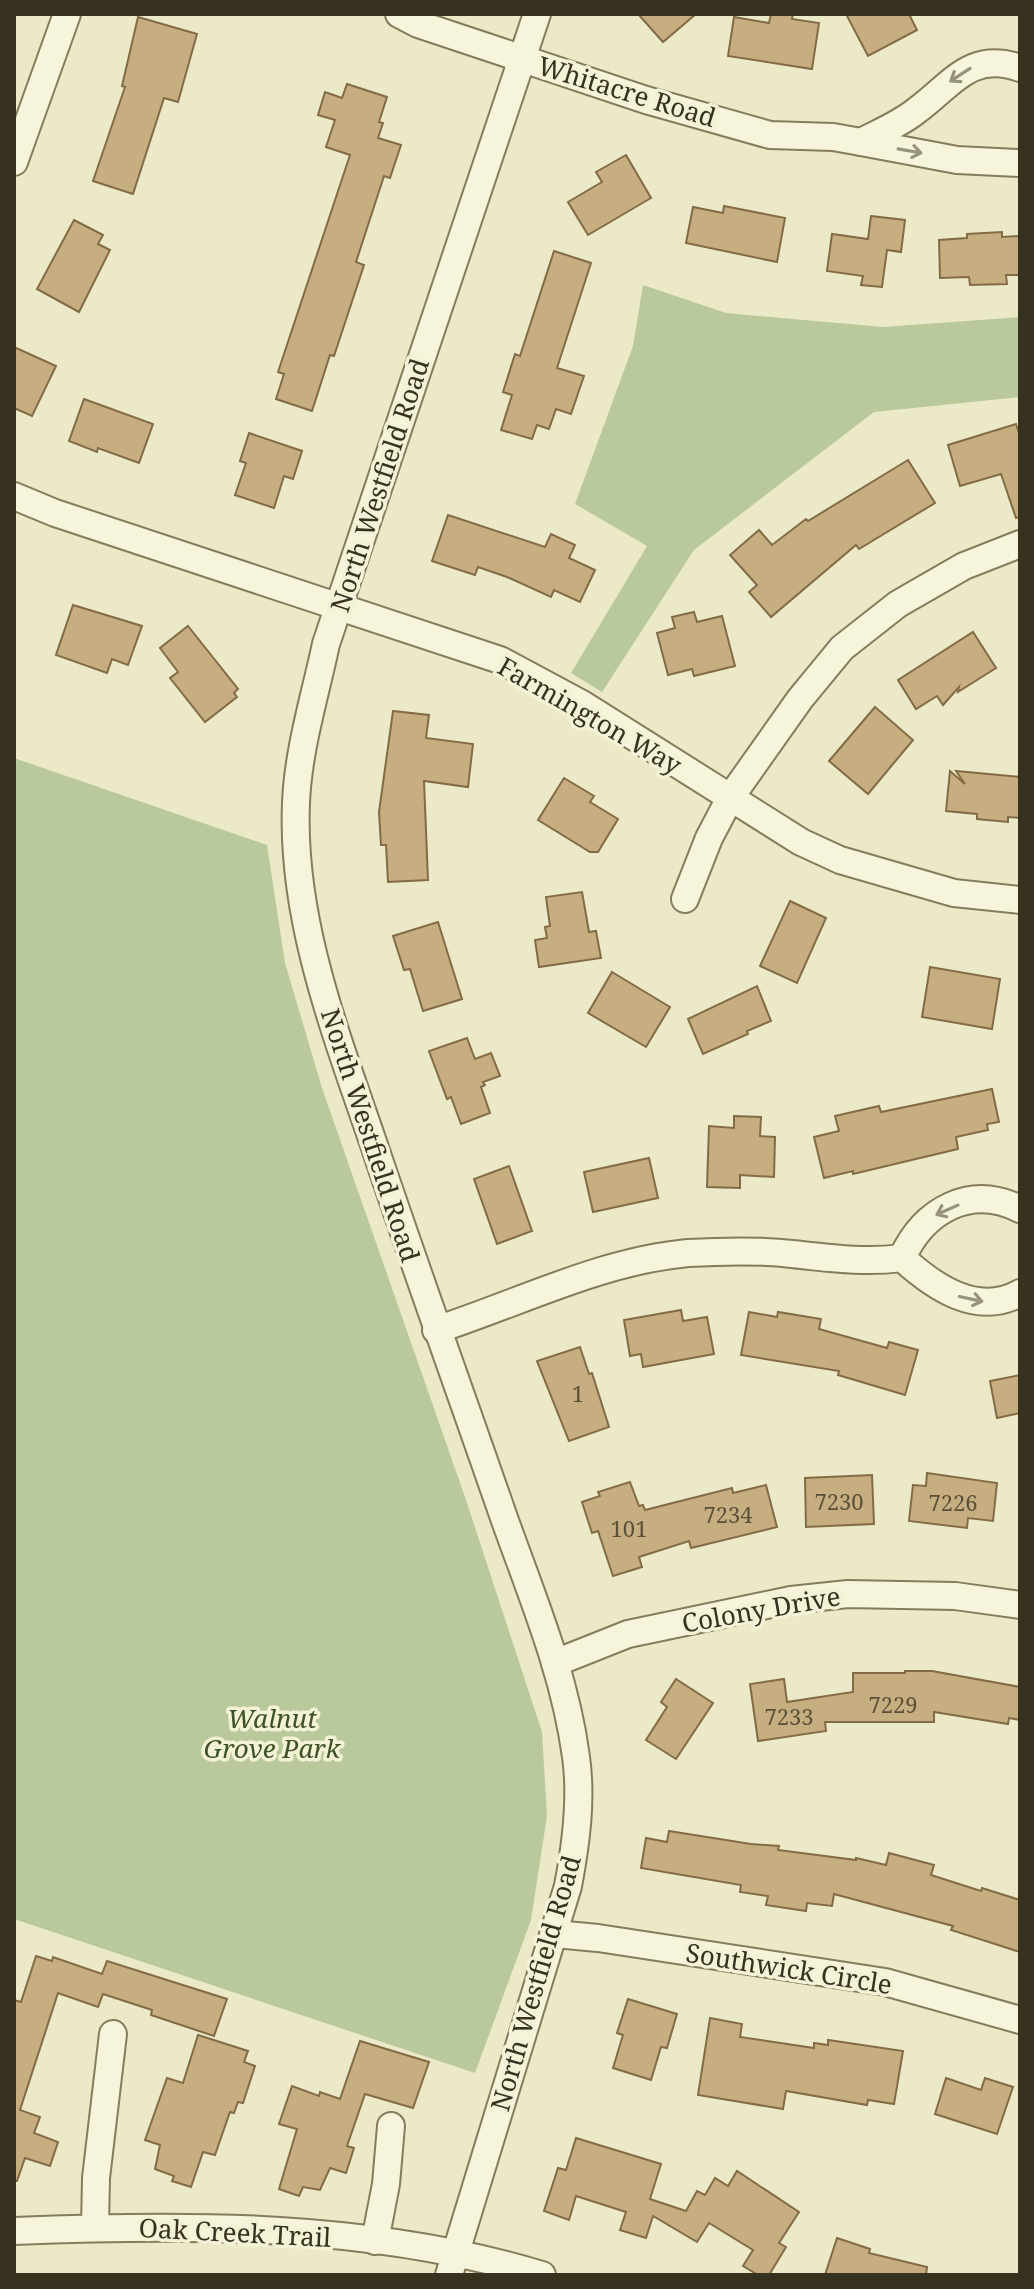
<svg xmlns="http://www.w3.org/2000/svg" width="1034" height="2289" font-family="'Noto Serif',serif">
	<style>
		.green { fill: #b9c99c }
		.building { fill: #c6ae80; stroke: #836c45; stroke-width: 2 }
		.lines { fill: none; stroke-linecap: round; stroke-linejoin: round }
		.street-casing { stroke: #857c5e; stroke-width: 30 }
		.street { stroke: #f6f4da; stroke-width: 26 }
		.oneway { stroke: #96927d }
		.labels { text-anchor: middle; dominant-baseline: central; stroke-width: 7; stroke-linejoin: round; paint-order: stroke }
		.number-label { font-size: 22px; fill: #5b5038 }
		.street-label { font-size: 26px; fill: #373120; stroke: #f3f1d6 }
		.park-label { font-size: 26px; font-style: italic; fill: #3e5228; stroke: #f3f1d6 }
	</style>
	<rect width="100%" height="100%" fill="#ebe9c7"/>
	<!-- green -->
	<g class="green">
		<path d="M643,285L726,313L883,327L1020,317V397L874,412L694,550L602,692L571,673L647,546L575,504L633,346Z"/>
		<path d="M14,758L267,845L285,963L322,1088L466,1500L542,1732L547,1816L531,1920L475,2073L14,1919Z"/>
	</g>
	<!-- building -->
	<g class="building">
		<path d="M638,14H696L663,42Z"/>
		<path d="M771,14H793L792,19L819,23L812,69L728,56L734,17L769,23Z"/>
		<path d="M846,14H909L917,30L868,56Z"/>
		<path d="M138,17L197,34L178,102L164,98L133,194L93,181L125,87L122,86Z"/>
		<path d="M347,84L387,97L379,122L383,123L378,138L401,145L390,178L384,176L356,262L364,265L334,356L330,355L312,411L276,399L284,374L278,372L350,155L326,147L335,120L318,115L325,92L342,98Z"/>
		<path d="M626,155L651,198L588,235L568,202L602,182L596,172Z"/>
		<path d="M724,206L785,218L777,262L686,243L693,207L723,213Z"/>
		<path d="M871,216L905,220L901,252L887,250L882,287L861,285L863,276L827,271L832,234L868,239Z"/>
		<path d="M74,220L103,235L98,244L110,250L79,312L37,289Z"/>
		<path d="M1002,232V237L1020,236V275H1006L1007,284L970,285L969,277L940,278L939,240L967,238V234Z"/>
		<path d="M554,251L591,263L557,368L584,376L571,414L556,409L549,429L537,425L532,439L501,430L512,395L503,392L515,354L520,356Z"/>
		<path d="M14,347L56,366L32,416L14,408Z"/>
		<path d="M84,399L153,424L139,463L98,448L97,452L69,441Z"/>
		<path d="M1016,424L1020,436V517L1016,518L1001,474L960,486L948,445Z"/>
		<path d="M249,433L302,451L293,479L284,476L274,508L235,495L246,463L240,461Z"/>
		<path d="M908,460L935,503L859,549L856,545L771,617L749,592L757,585L730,555L759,530L772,545L806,519L808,521Z"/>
		<path d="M448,515L545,547L551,534L575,545L569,558L595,570L580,602L554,590L551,597L507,577L478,567L475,575L432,561Z"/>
		<path d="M73,605L142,626L128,665L112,659L107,673L56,655Z"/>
		<path d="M694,612L697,622L722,616L735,666L694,676L692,669L668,675L657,633L675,628L672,617Z"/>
		<path d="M188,626L238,689L234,693L237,697L205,722L170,678L178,672L160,648Z"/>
		<path d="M973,632L996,668L958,692L959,687L943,705L937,696L916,709L898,680Z"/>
		<path d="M875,707L913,740L868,794L829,761Z"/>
		<path d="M393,711L429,715L426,738L473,744L468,787L424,781L428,880L388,882L386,845H381L379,812Z"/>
		<path d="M950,771L965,784L956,771L1020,777V818L1008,817V822L977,819V814L946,811Z"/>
		<path d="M564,778L594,796L590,802L618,819L598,852H590L538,820Z"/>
		<path d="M582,892L589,932L596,931L601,958L539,967L535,940L547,938L545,927L550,926L546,897Z"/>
		<path d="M790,901L826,918L797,983L760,966Z"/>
		<path d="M438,922L462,999L423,1011L410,969L404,970L393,936Z"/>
		<path d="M930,967L1000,979L992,1029L922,1017Z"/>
		<path d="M612,972L670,1007L646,1047L588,1013Z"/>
		<path d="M757,986L771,1021L747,1031L748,1034L703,1054L688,1019Z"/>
		<path d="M467,1038L475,1059L491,1053L500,1076L483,1082L485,1085L481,1087L490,1113L461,1124L451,1097L447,1099L429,1051Z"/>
		<path d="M992,1089L999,1122L987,1124L988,1130L956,1137L958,1149L853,1174V1171L824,1178L814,1137L839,1131L835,1116L879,1106L881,1112Z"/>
		<path d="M734,1116L761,1117L760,1136L775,1137L774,1177L740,1175V1188L707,1187L709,1126L734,1128Z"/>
		<path d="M649,1158L658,1198L593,1212L584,1172Z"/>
		<path d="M509,1166L532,1231L497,1244L474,1179Z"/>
		<path d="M681,1310L683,1321L707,1317L714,1354L643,1367L641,1354L630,1356L624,1320Z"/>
		<path d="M749,1312L777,1317L778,1312L821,1319L819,1329L887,1348L889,1342L918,1350L905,1395L838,1375L839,1371L741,1355Z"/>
		<path d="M580,1347L589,1374L592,1373L609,1427L569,1441L537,1361Z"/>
		<path d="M1020,1375V1413L997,1418L990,1381Z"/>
		<path d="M927,1473L997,1483L993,1521L968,1518L967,1528L909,1521L913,1485L926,1486Z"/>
		<path d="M872,1475L874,1524L806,1527L805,1478Z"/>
		<path d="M630,1482L639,1506L643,1505L645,1510L732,1488L733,1493L766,1485L777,1527L691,1548L689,1541L639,1557L642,1567L613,1576L598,1531L592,1533L582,1502L600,1496L598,1492Z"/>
		<path d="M905,1671H932L1020,1687V1720L1009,1718L1008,1724L934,1712V1722H825L826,1731L758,1741L750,1684L784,1679L787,1702L853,1692V1673H905Z"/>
		<path d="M676,1679L713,1703L676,1759L646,1740L667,1707L661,1702Z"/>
		<path d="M669,1831L751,1844L779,1846L778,1850L856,1860V1858L886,1865L889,1853L934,1865L931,1875L981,1891L982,1888L1020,1900V1952L951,1930L953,1926L834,1894L832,1906L807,1903L806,1911L766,1905L768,1896L740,1892L741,1885L641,1868L646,1838L667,1842Z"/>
		<path d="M36,1956L52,1961L53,1957L102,1974L107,1961L227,1999L214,2036L151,2015L152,2010L103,1994L98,2007L58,1993L20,2110L40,2117L34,2133L58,2142L50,2166L25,2158L17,2181H14V2000L21,2002Z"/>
		<path d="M628,1999L677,2014L667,2048L661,2047L651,2080L613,2068L623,2035L617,2033Z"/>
		<path d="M710,2018L742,2024L740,2037L814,2048V2043L828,2045V2040L903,2051L894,2104L868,2100L867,2105L786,2091L783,2109L698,2095Z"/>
		<path d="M198,2035L248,2051L244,2062L255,2066L243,2103L238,2102L234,2113L230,2112L215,2155L203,2152L191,2187L172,2181L174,2176L155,2169L160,2145L145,2140L167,2078L183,2083Z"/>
		<path d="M360,2041L429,2062L413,2108L365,2094L347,2146L354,2148L346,2173L330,2168L320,2190L303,2187L299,2196L279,2189L297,2129L279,2124L292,2086L319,2096L320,2092L340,2099Z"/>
		<path d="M946,2078L981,2090L985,2078L1013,2087L997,2134L935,2114Z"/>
		<path d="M576,2138L661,2164L650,2199L686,2211L697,2191L705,2195L715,2178L728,2186L737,2171L799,2212L779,2243L786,2247L769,2275H758L743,2266L753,2250L709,2223L697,2242L653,2216L646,2238L620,2230L626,2212L576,2196L569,2220L544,2211L558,2168L566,2170Z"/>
		<path d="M837,2238L870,2249L869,2253L927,2267L926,2275H825Z"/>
	</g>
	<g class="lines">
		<!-- street casing -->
		<g class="street-casing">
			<g id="street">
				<path d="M399,14L418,24L646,100L770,135L833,137L861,142"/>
				<path d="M1020,68C970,50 951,86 916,111C900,124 880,132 861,142L957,160L1020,163"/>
				<path d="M14,162L67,14"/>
				<path d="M14,496L55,513L500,660L582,704L801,842L840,860L954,893L1020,900"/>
				<path d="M685,899L709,838L730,798L800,699L842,648L898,604L964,566L1020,544"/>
				<path d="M1020,1209C970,1184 924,1210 902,1258C934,1287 977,1317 1020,1293"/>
				<path d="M436,1330C519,1303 601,1261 688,1253C723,1251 758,1250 792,1254C830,1258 864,1263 902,1258"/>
				<path d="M555,1663L628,1634L791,1600L848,1594L955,1596L1020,1605"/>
				<path d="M555,1934L598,1938L885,1982L1020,2020"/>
				<path d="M95,2228L96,2178L113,2034"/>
				<path d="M14,2231C190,2224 371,2223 542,2275"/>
				<path d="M375,2241L386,2184L391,2126"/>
				<path d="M449,2275L568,1886C576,1844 582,1799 576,1757C565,1673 531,1594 503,1515C460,1391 415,1267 373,1142C336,1034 291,920 296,803C298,750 315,696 326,644L537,14"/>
			</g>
		</g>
		<!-- street -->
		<use href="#street" class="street"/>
	</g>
	<!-- one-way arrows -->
	<defs><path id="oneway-shaft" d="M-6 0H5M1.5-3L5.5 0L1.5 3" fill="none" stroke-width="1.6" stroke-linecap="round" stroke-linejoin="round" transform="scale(2)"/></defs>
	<g class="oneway">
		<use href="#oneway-shaft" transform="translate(960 75) rotate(147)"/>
		<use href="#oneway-shaft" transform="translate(910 151) rotate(10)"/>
		<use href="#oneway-shaft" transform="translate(947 1210) rotate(156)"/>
		<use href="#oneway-shaft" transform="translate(971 1299) rotate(12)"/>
	</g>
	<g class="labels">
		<!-- number labels -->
		<g class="number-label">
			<text x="578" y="1393">1</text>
			<text x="839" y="1501">7230</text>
			<text x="953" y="1502">7226</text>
			<text x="728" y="1514">7234</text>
			<text x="629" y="1528">101</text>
			<text x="893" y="1704">7229</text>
			<text x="789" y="1716">7233</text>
		</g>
		<!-- street labels -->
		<g class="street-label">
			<text transform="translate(627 91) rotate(17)">Whitacre Road</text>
			<text transform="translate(379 485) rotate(-72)">North Westfield Road</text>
			<text transform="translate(590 715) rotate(30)">Farmington Way</text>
			<text transform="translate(371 1135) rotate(72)">North Westfield Road</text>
			<text transform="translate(761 1609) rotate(-10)">Colony Drive</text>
			<text transform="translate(789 1968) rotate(9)">Southwick Circle</text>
			<text transform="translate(535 1983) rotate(-74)">North Westfield Road</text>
			<text transform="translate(235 2232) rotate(3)">Oak Creek Trail</text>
		</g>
		<!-- park labels -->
		<g class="park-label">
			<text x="272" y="1718">Walnut<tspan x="272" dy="30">Grove Park</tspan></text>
		</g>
	</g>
	<!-- border -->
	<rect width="1034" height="2289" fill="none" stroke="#373120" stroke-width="32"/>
</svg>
